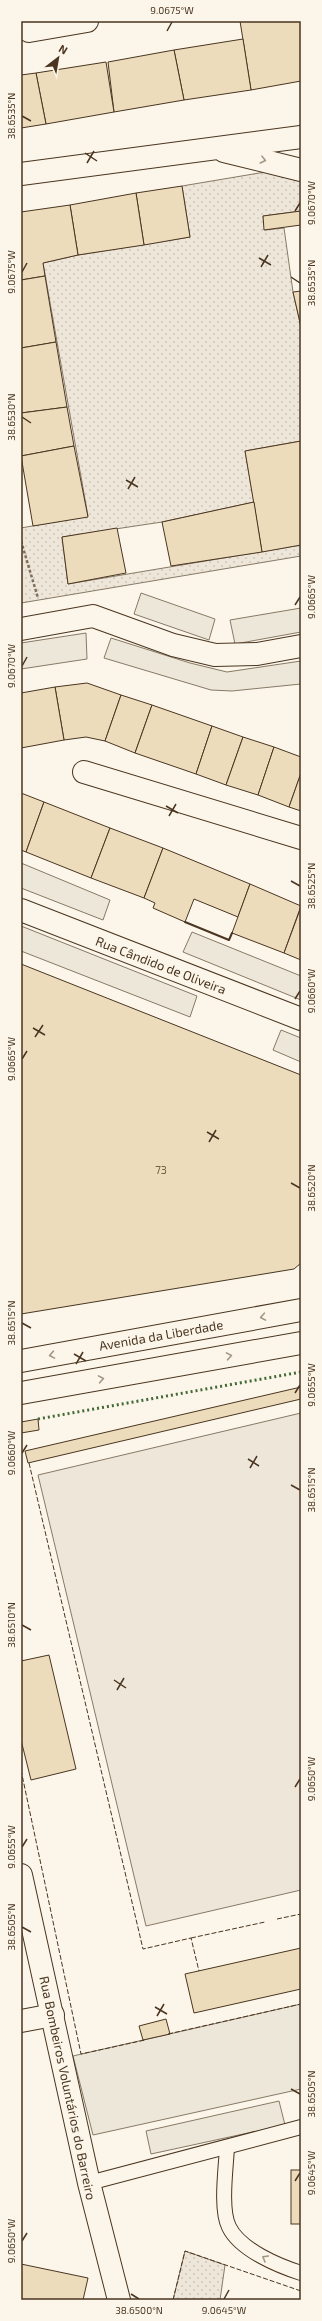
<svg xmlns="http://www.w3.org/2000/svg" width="322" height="2321" font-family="'Exo 2',sans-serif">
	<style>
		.grass { fill: url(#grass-dots); stroke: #887966 }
		.green { fill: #ede6d9; stroke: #887966 }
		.parking { fill: #ede7d9; stroke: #887966 }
		.building { fill: #ecdcbc; stroke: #4a3520 }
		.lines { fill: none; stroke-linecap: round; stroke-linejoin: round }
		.service-casing { stroke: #4a3520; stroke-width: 16 }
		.minor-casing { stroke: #4a3520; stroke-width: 24 }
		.secondary-casing { stroke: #4a3520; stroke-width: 24 }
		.path { stroke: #7f6f5c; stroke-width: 2.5; stroke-dasharray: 3 2; stroke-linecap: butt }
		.service { stroke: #fbf6e9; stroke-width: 14 }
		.minor { stroke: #fbf6e9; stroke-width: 22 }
		.secondary { stroke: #fbf6e9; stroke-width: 22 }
		.hedge { stroke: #436837; stroke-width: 3; stroke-dasharray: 2 3; stroke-linecap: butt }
		.fence { stroke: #4a3520; stroke-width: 1; stroke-dasharray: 5 2; stroke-linecap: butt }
		.wall { stroke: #4a3520; stroke-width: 2 }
		.oneway { stroke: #a29684 }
		.ticks { fill: none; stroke: #4a3520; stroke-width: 1.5 }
		.labels { text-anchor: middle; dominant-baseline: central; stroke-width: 3; stroke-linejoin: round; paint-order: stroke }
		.number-label { font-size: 11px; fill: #725f47 }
		.street-label { font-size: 13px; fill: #4a3520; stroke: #fbf6e9 }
		.neatline { fill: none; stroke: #4a3520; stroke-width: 1.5 }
		.ticks-label { font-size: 10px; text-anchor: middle; fill: #4a3520 }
	</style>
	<defs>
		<pattern id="grass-dots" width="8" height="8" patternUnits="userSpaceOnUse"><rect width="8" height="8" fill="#ede6d9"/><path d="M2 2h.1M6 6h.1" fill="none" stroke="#cdc6ba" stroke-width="1.8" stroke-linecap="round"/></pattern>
	</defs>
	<rect width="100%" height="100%" fill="#fbf6e9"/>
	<!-- grass -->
	<g class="grass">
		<path d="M301,166V211L263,216L265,230L284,228L293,292L301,327V441L245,451L254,502L162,522L62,537L68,584L301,545V556L21,603V528L88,516L43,263L78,255L190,237L182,186Z"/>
		<path d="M185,2251L225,2265L220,2300H173Z"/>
	</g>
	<!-- green -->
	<path class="green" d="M301,1413V1890L146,1926L38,1475Z"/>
	<!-- parking -->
	<g class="parking">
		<path d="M141,593L215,619L209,640L134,614Z"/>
		<path d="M301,608V632L235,644L230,620Z"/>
		<path d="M86,633L87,659L21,669V643Z"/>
		<path d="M111,638L190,663L227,672L301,661V684L232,691L211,690L104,658Z"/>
		<path d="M21,863L110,900L103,920L21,888Z"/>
		<path d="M21,926L197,996L190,1017L21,951Z"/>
		<path d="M192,932L301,976V1000L183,952Z"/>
		<path d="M281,1030L301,1038V1062L273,1050Z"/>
		<path d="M301,2004V2089L93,2135L73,2056Z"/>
		<path d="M279,2101L285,2125L151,2154L146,2131Z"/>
	</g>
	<!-- building -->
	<g class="building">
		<path d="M240,21H301V81L251,90Z"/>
		<path d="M243,39L251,90L184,100L174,50Z"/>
		<path d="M174,50L184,100L114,112L108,62Z"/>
		<path d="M106,62L114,112L46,124L36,73Z"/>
		<path d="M36,73L46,124L21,128V75Z"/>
		<path d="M182,186L190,237L144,245L136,193Z"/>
		<path d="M136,193L144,245L78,255L70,205Z"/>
		<path d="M70,205L78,255L43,263L45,276L21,280V212Z"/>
		<path d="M301,211V225L264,230L263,216Z"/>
		<path d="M45,276L56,342L21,348V280Z"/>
		<path d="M301,291V327L293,292Z"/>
		<path d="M56,342L67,407L21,413V348Z"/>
		<path d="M67,407L74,446L21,456V413Z"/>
		<path d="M301,441V545L262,552L245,451Z"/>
		<path d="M74,446L88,517L33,526L21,456Z"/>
		<path d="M254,502L262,552L171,566L162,522Z"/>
		<path d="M117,528L126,573L68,584L62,537Z"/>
		<path d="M87,683L121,695L105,741L86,737L64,740L55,687Z"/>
		<path d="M55,687L64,740L21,748V693Z"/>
		<path d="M121,695L152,705L135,753L105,741Z"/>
		<path d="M152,705L212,726L196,774L135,753Z"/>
		<path d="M212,726L243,737L226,785L196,774Z"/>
		<path d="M243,737L274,747L258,795L226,785Z"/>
		<path d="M274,747L301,757V773L289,807L258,795Z"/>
		<path d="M301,773V811L289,807Z"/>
		<path d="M21,793L44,802L26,852L21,850Z"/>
		<path d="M44,802L110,828L91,878L26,852Z"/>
		<path d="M110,828L163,848L144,898L91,878Z"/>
		<path d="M163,848L250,884L238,917L194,899L185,922L153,908L155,903L144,898Z"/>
		<path d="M250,884L301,906L284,953L232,933Z"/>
		<path d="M301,907V960L284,953Z"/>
		<path d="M21,964L301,1075V1263L294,1269L21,1314Z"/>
		<path d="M301,1387V1399L28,1463L25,1451Z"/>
		<path d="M38,1419L39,1430L21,1433V1422Z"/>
		<path d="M49,1655L76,1769L31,1780L21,1740V1661Z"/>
		<path d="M301,1948V1989L194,2013L185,1974Z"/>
		<path d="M166,2019L170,2034L143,2040L139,2026Z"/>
		<rect x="291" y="2170" width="10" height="54"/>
		<path d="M21,2264L88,2278L83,2300H21Z"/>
	</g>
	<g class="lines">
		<!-- service casing -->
		<g class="service-casing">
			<g id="service">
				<path d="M227,2147C226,2168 220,2209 229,2227C240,2250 279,2266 301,2273"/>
				<path d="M89,2183L301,2127"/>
			</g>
		</g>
		<!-- minor casing -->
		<g class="minor-casing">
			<g id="minor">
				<path d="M29,31L87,21"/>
				<path d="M21,629L93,616L173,645L215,655L257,654L301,646"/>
				<path d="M84,772L301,838"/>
				<path d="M21,910L301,1019"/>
				<path d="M21,1875L89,2183L119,2300"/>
				<path d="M21,2021L53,2015"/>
			</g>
		</g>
		<!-- secondary casing -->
		<g class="secondary-casing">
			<g id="secondary">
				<path d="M224,151L301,170"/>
				<path d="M21,174L301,137"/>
				<path d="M21,1361L301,1310"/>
				<path d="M21,1393L301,1343"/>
			</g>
		</g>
		<!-- path -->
		<path class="path" d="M21,541L38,598"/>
		<!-- service -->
		<use href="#service" class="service"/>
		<!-- minor -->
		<use href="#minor" class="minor"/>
		<!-- secondary -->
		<use href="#secondary" class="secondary"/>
		<!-- hedge -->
		<path class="hedge" d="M38,1419L301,1372"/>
		<!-- fence -->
		<g class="fence">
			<path d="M29,1463L143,1949L191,1938L199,1971"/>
			<path d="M21,1770L81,2054L145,2040"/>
			<path d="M277,1919L301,1914"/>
			<path d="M191,1938L265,1922"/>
			<path d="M168,2034L301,2004"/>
			<path d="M173,2300L185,2251L301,2291"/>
		</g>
		<!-- wall -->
		<path class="wall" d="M185,922L229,940L232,933"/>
	</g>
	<!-- one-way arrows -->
	<defs><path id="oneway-chevron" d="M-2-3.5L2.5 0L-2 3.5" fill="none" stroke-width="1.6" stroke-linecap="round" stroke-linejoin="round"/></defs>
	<g class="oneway">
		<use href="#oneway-chevron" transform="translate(263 160) rotate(14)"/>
		<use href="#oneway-chevron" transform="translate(263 1317) rotate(170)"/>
		<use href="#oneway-chevron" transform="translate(52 1355) rotate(170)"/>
		<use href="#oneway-chevron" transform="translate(229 1356) rotate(-10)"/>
		<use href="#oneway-chevron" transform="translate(101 1379) rotate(-10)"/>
		<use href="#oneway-chevron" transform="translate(265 2258) rotate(-150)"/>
	</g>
	<!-- ticks -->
	<path class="ticks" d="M167,31L172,22M22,116L31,121M85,153L97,161M87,163L94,151M295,211L300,203M259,258L271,265M261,267L268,255M22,272L27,263M291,277L300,283M22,417L31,423M126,480L138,487M128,489L135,477M295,605L300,597M22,666L27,657M166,806L178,813M169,816L176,804M291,881L300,886M295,999L300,991M33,1028L45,1035M35,1037L43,1025M22,1059L27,1051M207,1132L219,1139M209,1142L216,1130M291,1183L300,1188M22,1323L31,1328M74,1354L86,1361M76,1364L83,1352M295,1393L300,1385M22,1453L27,1445M248,1459L259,1466M250,1468L257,1456M291,1485L300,1490M22,1625L31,1630M114,1680L126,1688M117,1690L124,1678M295,1787L300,1779M22,1847L27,1839M22,1927L31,1932M155,2007L167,2014M157,2016L164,2004M291,2089L300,2094M295,2181L300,2173M22,2241L27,2233M131,2294L139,2299M224,2299L229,2290"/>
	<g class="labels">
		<!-- number labels -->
		<g class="number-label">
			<text x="161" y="1169">73</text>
		</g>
		<!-- street labels -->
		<g class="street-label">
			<text transform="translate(161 965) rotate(21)">Rua Cândido de Oliveira</text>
			<text transform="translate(161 1335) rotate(-10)">Avenida da Liberdade</text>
			<text transform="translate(68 2088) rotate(78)">Rua Bombeiros Voluntários do Barreiro</text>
		</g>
	</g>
	<!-- border -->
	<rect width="322" height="2321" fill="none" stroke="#fbf6e9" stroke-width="44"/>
	<!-- north arrow -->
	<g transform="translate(58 58) rotate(31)" stroke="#fbf6e9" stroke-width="3" paint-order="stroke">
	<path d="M0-3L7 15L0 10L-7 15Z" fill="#4a3520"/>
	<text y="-6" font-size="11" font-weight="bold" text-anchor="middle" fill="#4a3520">N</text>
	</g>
	<rect x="22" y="22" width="278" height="2277" class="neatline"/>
	<g class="ticks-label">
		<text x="172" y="14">9.0675°W</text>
		<text transform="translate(11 116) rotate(-90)" y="4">38.6535°N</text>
		<text transform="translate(311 203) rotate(-90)" y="4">9.0670°W</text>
		<text transform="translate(11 272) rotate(-90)" y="4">9.0675°W</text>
		<text transform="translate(311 283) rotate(-90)" y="4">38.6535°N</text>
		<text transform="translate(11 417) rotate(-90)" y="4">38.6530°N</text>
		<text transform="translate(311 597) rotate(-90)" y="4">9.0665°W</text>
		<text transform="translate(11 666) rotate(-90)" y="4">9.0670°W</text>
		<text transform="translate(311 886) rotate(-90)" y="4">38.6525°N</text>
		<text transform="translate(311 991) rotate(-90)" y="4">9.0660°W</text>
		<text transform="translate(11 1059) rotate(-90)" y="4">9.0665°W</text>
		<text transform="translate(311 1188) rotate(-90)" y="4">38.6520°N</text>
		<text transform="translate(11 1323) rotate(-90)" y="4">38.6515°N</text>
		<text transform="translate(311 1385) rotate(-90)" y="4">9.0655°W</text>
		<text transform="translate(11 1453) rotate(-90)" y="4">9.0660°W</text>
		<text transform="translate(311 1490) rotate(-90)" y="4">38.6515°N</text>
		<text transform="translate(11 1625) rotate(-90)" y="4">38.6510°N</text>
		<text transform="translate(311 1779) rotate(-90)" y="4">9.0650°W</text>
		<text transform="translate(11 1847) rotate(-90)" y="4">9.0655°W</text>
		<text transform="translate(11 1927) rotate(-90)" y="4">38.6505°N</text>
		<text transform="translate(311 2094) rotate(-90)" y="4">38.6505°N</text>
		<text transform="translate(311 2173) rotate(-90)" y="4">9.0645°W</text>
		<text transform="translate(11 2241) rotate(-90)" y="4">9.0650°W</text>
		<text x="139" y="2314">38.6500°N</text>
		<text x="224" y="2314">9.0645°W</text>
	</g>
</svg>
